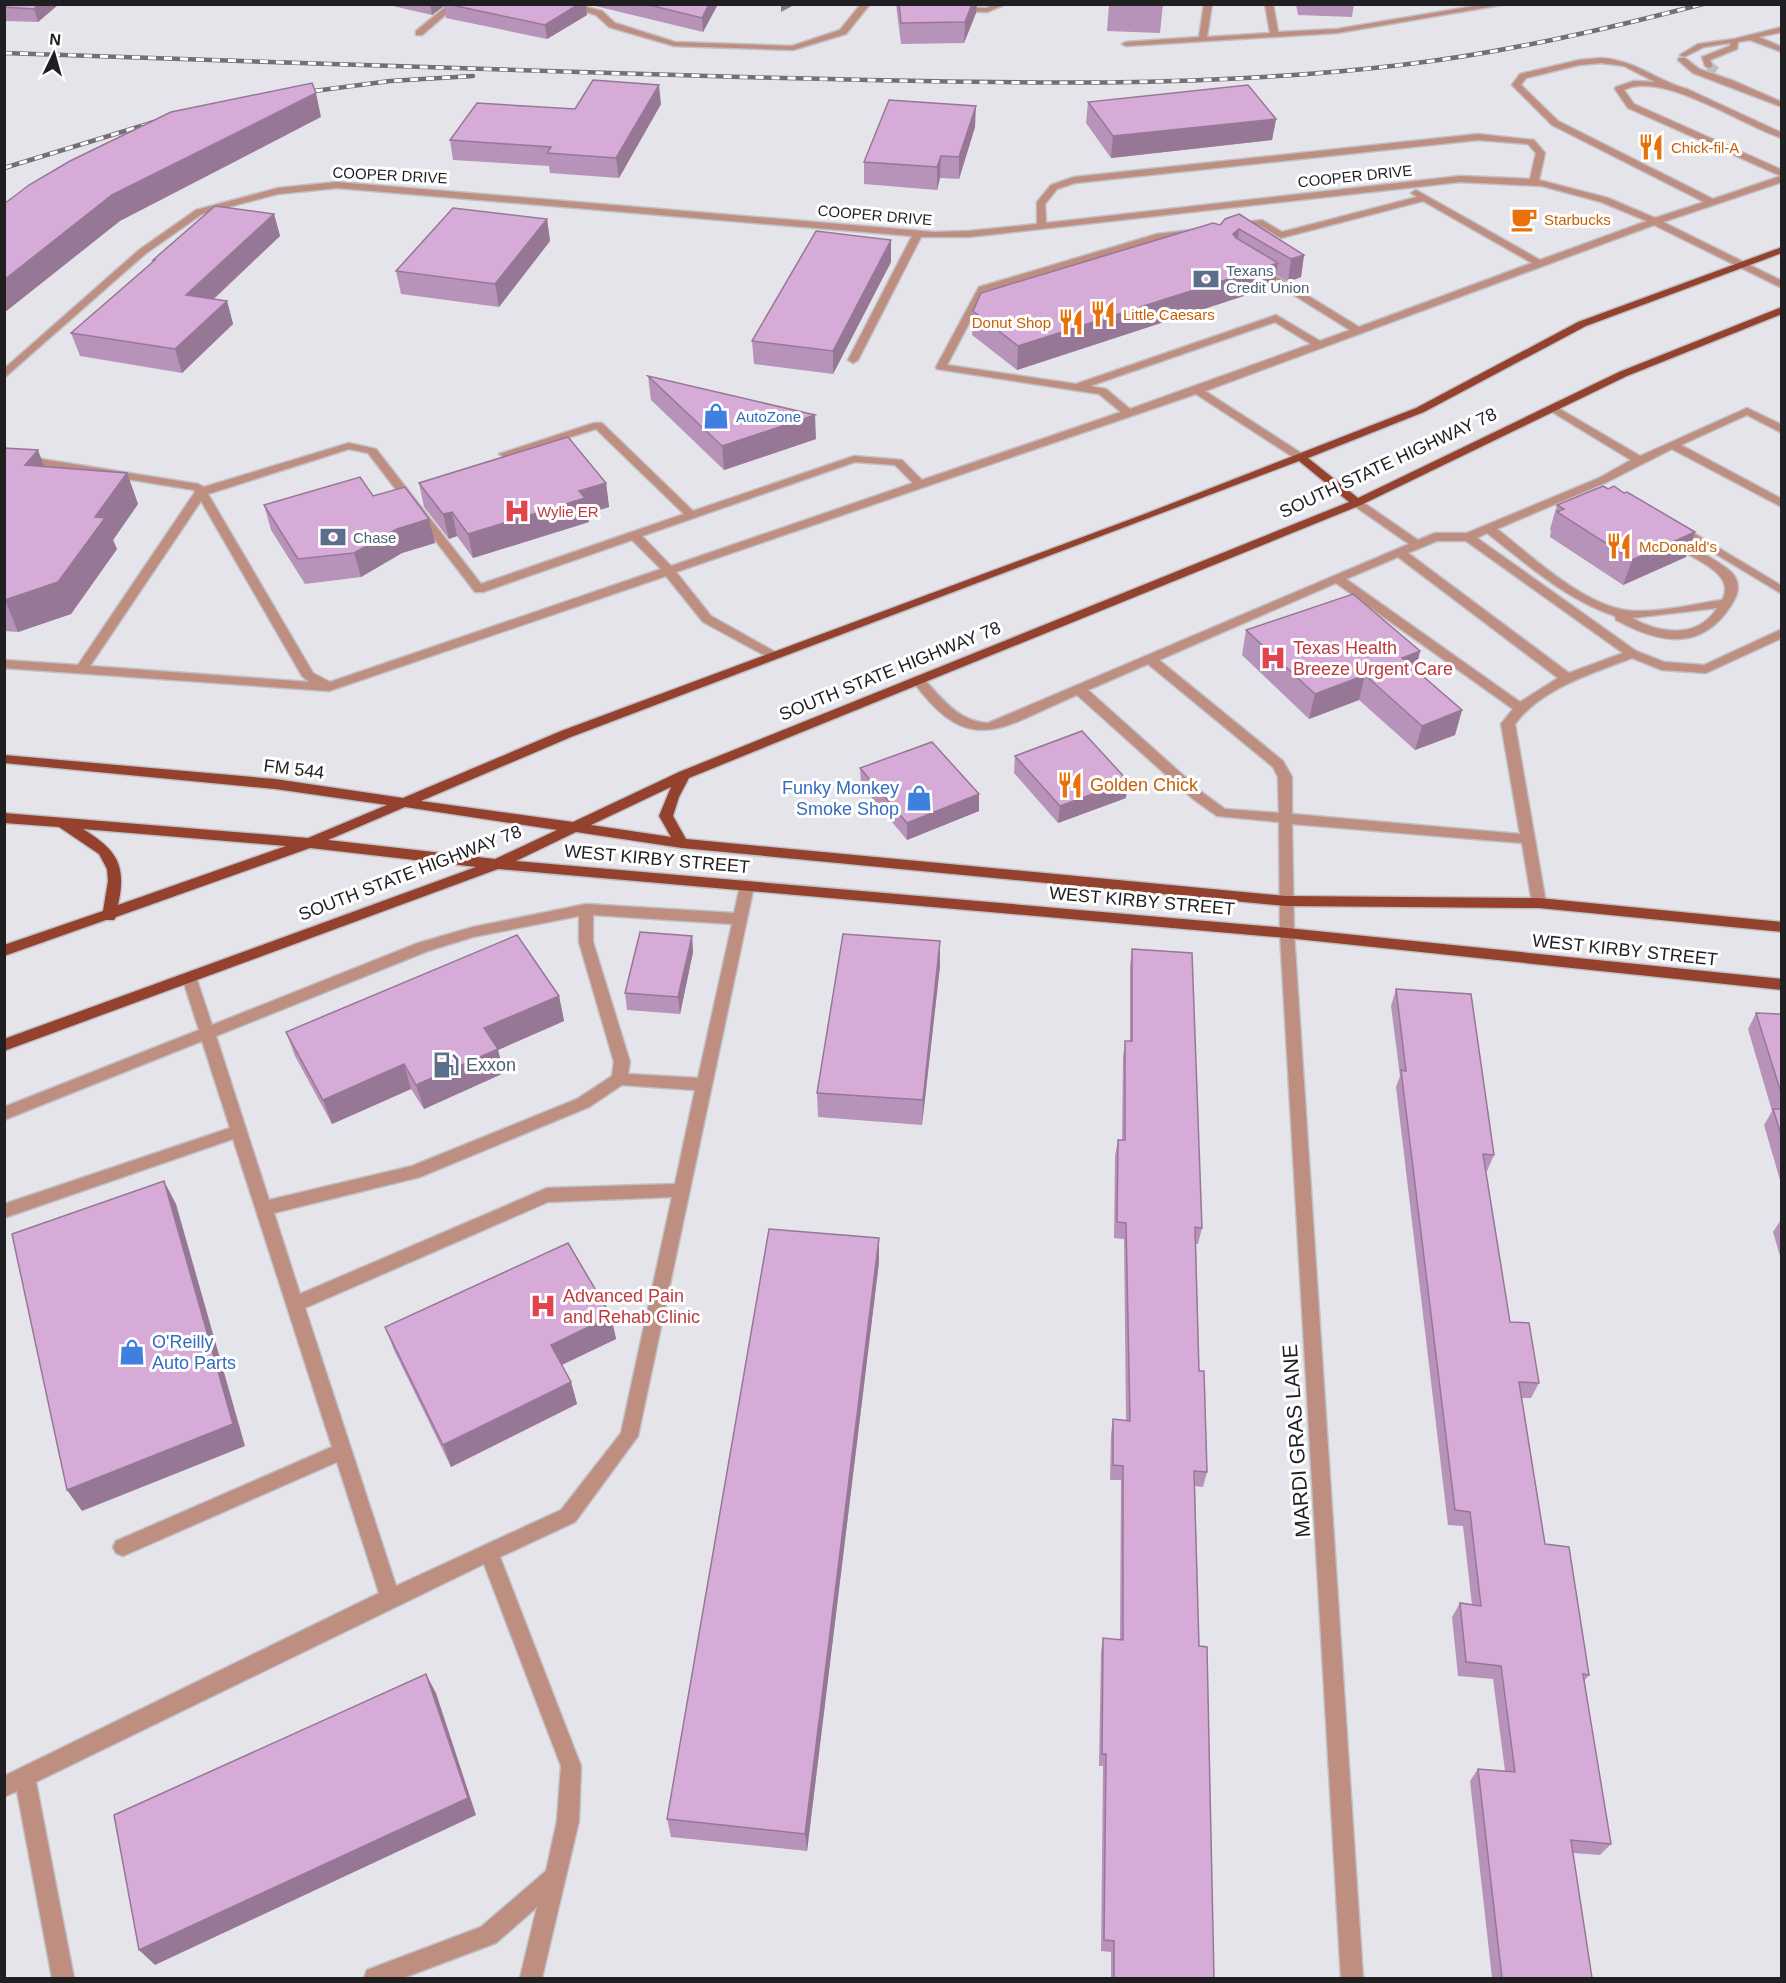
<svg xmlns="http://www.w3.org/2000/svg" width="1786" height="1983" font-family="Arial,sans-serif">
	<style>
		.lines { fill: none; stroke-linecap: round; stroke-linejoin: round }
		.minor-tunnel { stroke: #bebcc3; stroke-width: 9; stroke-dasharray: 9 4.5; stroke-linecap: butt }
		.minor-casing { stroke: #c2c0c7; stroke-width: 3 }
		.major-casing { stroke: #c2c0c7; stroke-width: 3 }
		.minor { fill: #be8e81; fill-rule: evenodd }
		.major { fill: #94422d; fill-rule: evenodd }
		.rail-casing { stroke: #727075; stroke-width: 4.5 }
		.rail { stroke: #fff; stroke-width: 3; stroke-dasharray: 8; stroke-linecap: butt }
		.wall { fill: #b893b9 }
		.shaded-wall { fill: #967896 }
		.building { fill: #d6abd7; stroke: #967896; stroke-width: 1.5 }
		.labels { text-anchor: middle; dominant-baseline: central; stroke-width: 6; stroke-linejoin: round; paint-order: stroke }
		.far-food-label { font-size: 15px; fill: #c56008; stroke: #fff; text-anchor: start }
		.far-street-label { font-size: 15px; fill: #1f1e21; stroke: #fff }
		.far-service-label { font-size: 15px; fill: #4e5e75; stroke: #fff; text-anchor: start }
		.far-shop-label { font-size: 15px; fill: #366cbe; stroke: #fff; text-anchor: start }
		.far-health-label { font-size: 15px; fill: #be3a42; stroke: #fff; text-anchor: start }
		.street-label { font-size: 18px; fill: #1f1e21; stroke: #fff }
		.health-label { font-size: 18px; fill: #be3a42; stroke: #fff; text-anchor: start }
		.food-label { font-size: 18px; fill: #c56008; stroke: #fff; text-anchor: start }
		.shop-label { font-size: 18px; fill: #366cbe; stroke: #fff; text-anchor: end }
		.service-label { font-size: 18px; fill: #4e5e75; stroke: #fff; text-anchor: start }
		.near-street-label { font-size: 21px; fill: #1f1e21; stroke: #fff }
	</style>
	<rect width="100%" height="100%" fill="#e6e4eb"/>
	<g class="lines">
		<!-- minor-tunnel -->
		<path class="minor-tunnel" d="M1709,66L1718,72"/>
		<!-- minor casing -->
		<g class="minor-casing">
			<g id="minor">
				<path d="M449,4H458L422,35H416V31Z"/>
				<path d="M560,4H575L602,11L615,23L675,42L792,46L840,30L861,4H870L846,34L793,50L674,46L609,27L596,15Z"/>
				<path d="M994,4H1006L987,12L957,11L953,9L957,7L986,8Z"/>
				<path d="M1204,4H1212L1207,37L1270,33L1265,4H1273L1278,32L1337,29L1486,4H1507L1337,33L1126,46L1122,44L1126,42L1199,37Z"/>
				<path d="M1782,27V32L1759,37L1782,47V52L1750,40L1738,42L1737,49L1710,60L1713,66L1709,68L1705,66L1702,57L1730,46V43L1704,47L1684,57L1680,55L1698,44L1734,39Z"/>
				<path d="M1601,58C1635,60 1657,81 1687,89L1782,133V138C1743,126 1662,70 1624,90L1634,104L1782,170V182L1663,222L1782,281V288L1654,225L1205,391L1304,455V459H1296L1196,394L676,572L711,616L777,653L779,656L773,660L703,622L666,576L329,691L4,668V660L78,665L195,492L194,490L4,459V453L198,484L204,487L349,443L376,449L481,584L684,514L596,429L509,456L505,457L499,454L594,423H602L693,511L854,456L902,460L922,480L1121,412L1099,394L937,369L936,367L979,287L1157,234L1199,229V233L1161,239L986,291L947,365L1076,384L1276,315L1320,341L1350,330L1255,271V267H1261L1359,327L1532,263L1423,201L1281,238L1260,226L1235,229L1230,226L1232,224L1262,220L1282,232L1417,197L1411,193L1416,190L1540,260L1647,221L1601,202L1542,186L1460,182L969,237H921L858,360L853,363L848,360L912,236L337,188L278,194L202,214L145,254L4,378V369L139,250L196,210L278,188L337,182L934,232L969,231L1037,224V202L1051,185L1074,177L1478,134L1534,140L1545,153L1539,180L1608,198L1655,218L1704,202L1552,125L1512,85L1520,74L1579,60ZM1601,63L1624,66L1655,82L1634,81L1616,87L1615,89L1628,108L1781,176L1713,199L1558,121L1521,85L1526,78L1579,65ZM1478,140L1528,144L1536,153L1530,179L1460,176L1046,223L1045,204L1057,189L1075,183ZM1275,322L1311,344L1130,409L1106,389L1090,386ZM349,449L368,453L475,592H483L632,540L661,569L330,682L313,673L208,494ZM855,462L895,465L913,483L671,566L642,536ZM201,501L302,676L309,682L90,666Z"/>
				<path d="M1679,58H1685L1699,69L1734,81L1782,102V107L1693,73L1678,60Z"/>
				<path d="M1553,405L1640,456L1747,408L1782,425V433L1747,415L1681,445L1782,499V507L1672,449L1607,482L1497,529C1533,557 1588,610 1635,611C1664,612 1693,604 1722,600C1739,570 1683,557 1665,539L1667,537H1675C1688,545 1725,564 1733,574C1741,585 1738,594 1732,604C1702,652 1660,644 1616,620L1615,616C1566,600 1527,564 1487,533L1477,538L1636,651L1664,662L1704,665L1782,629V638L1706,673L1662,670L1632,658C1591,674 1542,688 1515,724L1546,903L1544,907H1534L1532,903L1522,843L1292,824L1294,933L1363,1978H1341L1280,933L1279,822L1217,816L1193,799L1077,695C1003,726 970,761 912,680L914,677H922C942,698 958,722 988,723L1409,544L1353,505V501H1361L1418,540L1435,533H1467L1599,478L1631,460L1549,410L1548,408ZM1437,541H1466L1623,653L1569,673L1408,553ZM1398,557L1558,678L1520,702L1346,579ZM1336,583L1513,709L1501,724L1520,834L1292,814V777L1283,761L1159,660ZM1717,608C1698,639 1660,634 1632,618ZM1148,664L1273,767L1278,777L1279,813L1225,809L1203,793L1088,690Z"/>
				<path d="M1677,523L1782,586V594L1673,528L1671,526Z"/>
				<path d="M747,881L754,886L638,1436L575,1522L500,1557L581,1766L579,1821L542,1978H520L537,1907L496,1943L488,1946L403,1978H364L367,1970L481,1927L546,1871L557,1821L561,1766L484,1564L36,1782L74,1978H52L17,1791L4,1797V1776L379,1593L337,1462L123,1556L116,1553L113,1547L116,1541L332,1447L233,1139L4,1218V1204L230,1128L202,1041L4,1120V1107L199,1030L182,977L189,972L196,977L212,1025L418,943L473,927L586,904L734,913L740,886ZM593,915L732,924L698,1078L628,1074L630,1062L593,942ZM579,916V942L614,1062L612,1076L577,1099L412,1166L269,1200L216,1036L428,951L473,937ZM622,1085L695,1090L675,1184L547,1188L300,1294L274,1213L420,1177L589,1107ZM672,1197L621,1433L561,1510L396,1586L305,1308L548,1202Z"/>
			</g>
		</g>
		<!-- major casing -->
		<g class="major-casing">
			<path id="major" d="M1782,247V253L1586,326L1424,412L1308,458L1358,498L1619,372L1782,307V314L1627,376L1361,505L689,778L679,797L673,816L686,839L1286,896L1539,898L1782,922V932L1539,908L1286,906L682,848L576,832L516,861L1287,928L1782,979V990L1287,938L498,869L4,1051V1039L476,867L310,848L116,917L114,920H106L4,956V945L103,911L108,881L107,869L99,854L59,827L4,823V813L308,838L387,805L275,789L4,763V755L275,779L403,798L561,731L1142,515L1416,408L1578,322ZM1299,461L1349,502L679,772L573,822L421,801L571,737ZM671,787L659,816L671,837L591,825ZM405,807L557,830L495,859L328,840ZM83,829L286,846L118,905C127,865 117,850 83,829Z"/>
		</g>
		<!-- minor -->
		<use href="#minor" class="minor"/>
		<!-- major -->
		<use href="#major" class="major"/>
		<!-- rail casing -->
		<g class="rail-casing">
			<g id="rail">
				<path d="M4,53C250,61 495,70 741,77C961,82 1182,91 1401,65C1503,53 1603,30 1703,4"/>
				<path d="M299,93L390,81L473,76"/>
				<path d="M4,168L164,119"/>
			</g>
		</g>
		<!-- rail -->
		<use href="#rail" class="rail"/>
	</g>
	<!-- wall -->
	<g class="wall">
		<path d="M4,4H59L38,22L4,21Z"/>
		<path d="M384,4H447L587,15L547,39L446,18L444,6L432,15Z"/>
		<path d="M587,4H718L703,32Z"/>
		<path d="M896,4H980V5H977L976,13L964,43L901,44Z"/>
		<path d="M1109,4H1163L1160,33L1107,31Z"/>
		<path d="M1296,4H1354L1352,17L1298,15Z"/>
		<path d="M1088,102L1276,119L1272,140L1111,158L1086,123Z"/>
		<path d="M661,104L619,178L550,173L549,166L453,160L450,140L575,109Z"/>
		<path d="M975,127L959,179L940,178L937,190L864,184V162Z"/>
		<path d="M274,214L280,236L214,299L227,301L233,324L182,373L80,356L71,333L154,262L153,260Z"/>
		<path d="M547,219L550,241L499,307L401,294L396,271Z"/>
		<path d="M1225,219L1304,255L1301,277L1288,282L1276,275L1274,286L1017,370L972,335L973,311L1220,225Z"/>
		<path d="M891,240V262L833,374L754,364L752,341Z"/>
		<path d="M648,376L816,439L724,470L651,400Z"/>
		<path d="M4,448L44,466L127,473L138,504L113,540L117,549L71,614L18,632L4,631Z"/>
		<path d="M419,483H606L609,507L587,514L589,522L473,558L457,536L449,539L424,507Z"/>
		<path d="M373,496L429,519L435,543L402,553L361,577L305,584L271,530L264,505Z"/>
		<path d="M1557,505L1686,557L1623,585L1550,537L1551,531L1550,529Z"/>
		<path d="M1246,630L1420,651L1416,670L1462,710L1455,735L1415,750L1359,700L1309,719L1242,655Z"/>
		<path d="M1015,756L1126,798L1058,823L1014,773Z"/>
		<path d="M860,768L979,811L907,840L861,785Z"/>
		<path d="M692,936L693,952L680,1014L627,1010L625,993Z"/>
		<path d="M940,941V966L922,1125L818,1117L817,1093Z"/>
		<path d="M1132,949L1202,1228L1198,1244H1196L1199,1371L1207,1472L1203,1487L1195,1486L1199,1646L1214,1978H1111V1952L1101,1951L1103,1766H1099L1101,1652L1103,1638L1120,1640L1121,1480H1110L1111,1434L1113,1419L1126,1420L1124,1239L1114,1238L1115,1156L1118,1140H1122L1123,1057L1125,1041H1130V966Z"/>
		<path d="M1396,989L1494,1155L1487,1171H1486L1510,1322L1539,1383L1531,1398H1522L1545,1544L1589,1675L1584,1681L1611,1844L1600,1855L1573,1853L1592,1978H1492L1470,1781L1478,1769L1505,1771L1493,1679L1458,1676L1452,1617L1460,1603L1472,1605L1463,1526L1448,1525L1396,1087L1400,1076L1391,1006Z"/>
		<path d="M559,996L564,1021L498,1050L504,1073L424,1109L411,1089L332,1124L295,1056L286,1032Z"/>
		<path d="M1756,1013L1782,1014V1187L1764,1125L1772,1111L1748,1029Z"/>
		<path d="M1782,1218V1263L1773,1232Z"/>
		<path d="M879,1262L807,1851L671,1837L667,1819Z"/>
		<path d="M611,1316L616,1339L562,1365L571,1382L577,1404L451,1467L394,1350L385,1327Z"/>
	</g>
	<!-- shaded-wall -->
	<g class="shaded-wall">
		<path d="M39,4H59L38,22L34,9Z"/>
		<path d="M430,4H443L444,6L432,15Z"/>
		<path d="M579,4H586L587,15L547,39L545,25Z"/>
		<path d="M709,4H718L703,32L702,18Z"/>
		<path d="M781,4H796L781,12Z"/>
		<path d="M972,4H977L976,13L964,43L965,22Z"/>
		<path d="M659,85L661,104L619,178L616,158Z"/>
		<path d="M316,93L321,117L120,221L4,313V280L112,195Z"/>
		<path d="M976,106L975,127L959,179V157Z"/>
		<path d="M1276,119L1272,140L1111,158L1113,136Z"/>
		<path d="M941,156L940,178L937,190V167Z"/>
		<path d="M274,214L280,236L193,318L186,295Z"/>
		<path d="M547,219L550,241L499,307L495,284Z"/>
		<path d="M1239,229L1236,252L1233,234Z"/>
		<path d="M891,240V262L833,374V351Z"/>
		<path d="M1304,255L1301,277L1288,282L1291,259Z"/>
		<path d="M1278,263L1274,286L1017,370L1018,346Z"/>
		<path d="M227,301L233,324L182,373L175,349Z"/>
		<path d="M815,415L816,439L724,470L722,446Z"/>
		<path d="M38,450L50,482L25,465Z"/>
		<path d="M127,473L138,504L113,540L117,549L71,614L18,632L5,600L95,517Z"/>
		<path d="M606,483L609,507L587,514L589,522L473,558L468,534L579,491Z"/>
		<path d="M452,512L457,536L449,539L443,514Z"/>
		<path d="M429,519L435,543L402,553L361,577L354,553L397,529Z"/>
		<path d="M1695,532L1686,557L1623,585L1632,560Z"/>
		<path d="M1420,651L1414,676L1402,658Z"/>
		<path d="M1365,675L1359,700L1309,719L1315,694Z"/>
		<path d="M1462,710L1455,735L1415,750L1422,726Z"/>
		<path d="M1128,781L1126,798L1058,823L1060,806Z"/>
		<path d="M979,794V811L907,840V823Z"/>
		<path d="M692,936L693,952L680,1014L678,997Z"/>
		<path d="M940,941V966L922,1125L923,1100Z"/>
		<path d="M559,996L564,1021L498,1050L504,1073L424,1109L416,1085L484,1028Z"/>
		<path d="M404,1064L411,1089L332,1124L323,1100Z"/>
		<path d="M164,1181L176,1204L245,1446L82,1511L67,1490Z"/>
		<path d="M879,1238V1262L807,1851L805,1834Z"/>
		<path d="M611,1316L616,1339L557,1367L551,1345Z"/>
		<path d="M571,1382L577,1404L451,1467L443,1445Z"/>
		<path d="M426,1674L436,1693L476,1815L155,1965L139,1950Z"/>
	</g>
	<!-- building -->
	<g class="building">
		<path d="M4,4H39L34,9L4,7Z"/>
		<path d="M447,4H579L545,25Z"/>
		<path d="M645,4H709L702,18Z"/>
		<path d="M899,4H972L965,22L901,23Z"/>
		<path d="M593,80L659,85L616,158L547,153L551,147L450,140L477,103L575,109Z"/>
		<path d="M312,83L316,93L112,195L4,280V204L29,185L70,161L171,112Z"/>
		<path d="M1248,85L1276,119L1113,136L1088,102Z"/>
		<path d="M889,100L976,106L959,157L941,156L937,167L864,162Z"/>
		<path d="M215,206L274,214L186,295L227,301L175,349L71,333L155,260H153Z"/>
		<path d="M453,208L547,219L495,284L396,271Z"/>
		<path d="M1239,214L1304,255L1291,259L1239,229L1233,234L1236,238L1278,263L1018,346L973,311L981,293L1213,223L1220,225L1225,219Z"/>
		<path d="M816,231L891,240L833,351L752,341Z"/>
		<path d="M648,376L815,415L722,446Z"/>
		<path d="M568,437L606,483L579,491L585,498L468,534L452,512L443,514L419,483Z"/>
		<path d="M4,448L38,450L25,465L127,473L95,517L105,518L58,582L5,600Z"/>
		<path d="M360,477L373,496L405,487L429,519L397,529L354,553L298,559L264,505Z"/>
		<path d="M1603,486L1608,489L1614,486L1624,493L1627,492L1695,532L1632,560L1557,512L1564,509L1557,505Z"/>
		<path d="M1353,594L1420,651L1402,658L1462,710L1422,726L1365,675L1315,694L1246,630Z"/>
		<path d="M1082,731L1128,781L1060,806L1015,756Z"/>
		<path d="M932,742L979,794L907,823L860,768Z"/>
		<path d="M640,932L692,936L678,997L625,993Z"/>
		<path d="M843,934L940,941L923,1100L817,1093Z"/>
		<path d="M517,935L559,996L484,1028L498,1049L416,1085L404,1064L323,1100L286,1032Z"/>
		<path d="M1132,949L1192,953L1202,1228L1195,1227L1199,1371H1204L1207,1472L1194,1471L1199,1646L1207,1647L1214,1978H1114V1941L1104,1940L1106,1754H1102L1103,1638L1123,1640V1466L1113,1465V1419L1130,1421L1126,1223L1117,1222L1118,1140H1125V1041H1132Z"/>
		<path d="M1396,989L1471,994L1494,1155L1483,1154L1510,1322L1529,1323L1539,1383L1519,1382L1545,1544L1569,1547L1589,1675L1583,1674L1611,1844L1571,1840L1592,1978H1502L1478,1769L1515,1772L1501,1666L1466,1662L1460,1603L1481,1606L1470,1512L1455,1510L1401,1070L1406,1071Z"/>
		<path d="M1756,1013L1782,1014V1096Z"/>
		<path d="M1773,1109H1782V1138Z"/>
		<path d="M164,1181L233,1424L67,1490L12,1234Z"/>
		<path d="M769,1229L879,1238L805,1834L667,1819Z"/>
		<path d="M568,1243L611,1316L551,1345L571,1382L443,1445L385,1327Z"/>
		<path d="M426,1674L468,1798L139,1950L114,1815Z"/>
	</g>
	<!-- icons -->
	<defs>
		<g id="restaurant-bare" transform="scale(2.07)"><path d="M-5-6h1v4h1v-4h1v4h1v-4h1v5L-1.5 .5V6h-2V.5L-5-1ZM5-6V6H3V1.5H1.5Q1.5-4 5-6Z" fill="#e8710a" stroke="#fff" stroke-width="2.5" paint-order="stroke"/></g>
		<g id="cafe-bare" transform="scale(2.07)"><path d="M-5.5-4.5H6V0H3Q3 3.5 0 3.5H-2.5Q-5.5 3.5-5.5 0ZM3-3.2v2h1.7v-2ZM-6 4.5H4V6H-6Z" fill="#e8710a" stroke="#fff" stroke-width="2.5" paint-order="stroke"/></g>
		<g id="bank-bare" transform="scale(2.07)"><path d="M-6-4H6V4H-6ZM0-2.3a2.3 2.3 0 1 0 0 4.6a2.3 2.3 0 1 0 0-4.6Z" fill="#5c6f8a" stroke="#fff" stroke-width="2.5" paint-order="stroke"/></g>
		<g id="shop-bare" transform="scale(2.07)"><path d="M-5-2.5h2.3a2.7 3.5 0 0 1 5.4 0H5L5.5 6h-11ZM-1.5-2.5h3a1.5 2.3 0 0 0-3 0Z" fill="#3f7fe0" stroke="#fff" stroke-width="2.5" paint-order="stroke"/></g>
		<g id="hospital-bare" transform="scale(2.07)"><path d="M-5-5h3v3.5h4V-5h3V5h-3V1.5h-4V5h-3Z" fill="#e0444e" stroke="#fff" stroke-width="2.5" paint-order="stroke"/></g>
		<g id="fuel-bare" transform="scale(2.07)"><path d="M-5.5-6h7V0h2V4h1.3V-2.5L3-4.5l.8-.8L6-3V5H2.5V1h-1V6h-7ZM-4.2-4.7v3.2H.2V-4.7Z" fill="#5c6f8a" stroke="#fff" stroke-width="2.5" paint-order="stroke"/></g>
	</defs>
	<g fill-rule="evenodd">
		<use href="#restaurant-bare" x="1651" y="147"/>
		<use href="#cafe-bare" x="1524" y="219"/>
		<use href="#bank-bare" x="1206" y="279"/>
		<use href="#restaurant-bare" x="1103" y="314"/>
		<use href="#restaurant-bare" x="1071" y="322"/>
		<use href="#shop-bare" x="716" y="416"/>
		<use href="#hospital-bare" x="517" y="511"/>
		<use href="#bank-bare" x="333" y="537"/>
		<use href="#restaurant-bare" x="1619" y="546"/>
		<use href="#hospital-bare" x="1273" y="658"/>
		<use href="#restaurant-bare" x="1070" y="785"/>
		<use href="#shop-bare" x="919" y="798"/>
		<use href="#fuel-bare" x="446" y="1065"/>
		<use href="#hospital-bare" x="543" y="1306"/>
		<use href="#shop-bare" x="132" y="1352"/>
	</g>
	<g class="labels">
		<!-- far-food labels -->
		<g class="far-food-label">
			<text x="1671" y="147">Chick-fil-A</text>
			<text x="1544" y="219">Starbucks</text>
			<text x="1123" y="314">Little Caesars</text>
			<text x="1051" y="322" text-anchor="end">Donut Shop</text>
			<text x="1639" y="546">McDonald's</text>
		</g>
		<!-- far-street labels -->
		<g class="far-street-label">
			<text transform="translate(390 175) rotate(3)">COOPER DRIVE</text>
			<text transform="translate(1355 176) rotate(-6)">COOPER DRIVE</text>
			<text transform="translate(875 215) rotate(5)">COOPER DRIVE</text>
		</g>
		<!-- far-service labels -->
		<g class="far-service-label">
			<text x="1226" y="270">Texans<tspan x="1226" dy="17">Credit Union</tspan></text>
			<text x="353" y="537">Chase</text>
		</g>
		<!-- far-shop labels -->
		<g class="far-shop-label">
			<text x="736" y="416">AutoZone</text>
		</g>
		<!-- far-health labels -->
		<g class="far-health-label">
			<text x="537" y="511">Wylie ER</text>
		</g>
		<!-- street labels -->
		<g class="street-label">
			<text transform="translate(1388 463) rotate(-25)">SOUTH STATE HIGHWAY 78</text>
			<text transform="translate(890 671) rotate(-22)">SOUTH STATE HIGHWAY 78</text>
			<text transform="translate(294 769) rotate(7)">FM 544</text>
			<text transform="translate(657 859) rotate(5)">WEST KIRBY STREET</text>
			<text transform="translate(410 873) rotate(-21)">SOUTH STATE HIGHWAY 78</text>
			<text transform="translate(1142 901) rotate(5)">WEST KIRBY STREET</text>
			<text transform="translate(1625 950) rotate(6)">WEST KIRBY STREET</text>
		</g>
		<!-- health labels -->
		<g class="health-label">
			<text x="1293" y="648">Texas Health<tspan x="1293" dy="21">Breeze Urgent Care</tspan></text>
			<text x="563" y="1296">Advanced Pain<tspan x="563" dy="21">and Rehab Clinic</tspan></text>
		</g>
		<!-- food labels -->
		<g class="food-label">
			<text x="1090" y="785">Golden Chick</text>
		</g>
		<!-- shop labels -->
		<g class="shop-label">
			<text x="899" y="788">Funky Monkey<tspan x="899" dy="21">Smoke Shop</tspan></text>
			<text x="152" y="1342" text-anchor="start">O'Reilly<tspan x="152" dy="21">Auto Parts</tspan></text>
		</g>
		<!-- service labels -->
		<g class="service-label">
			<text x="466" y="1065">Exxon</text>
		</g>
		<!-- near-street labels -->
		<g class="near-street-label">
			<text transform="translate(1296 1441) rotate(-94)">MARDI GRAS LANE</text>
		</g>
	</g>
	<!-- border -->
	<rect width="1786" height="1983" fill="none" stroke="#1f1e21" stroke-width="12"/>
	<!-- north arrow -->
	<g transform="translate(54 54) rotate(5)" stroke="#ffffff" stroke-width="4.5" paint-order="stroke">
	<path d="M0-4.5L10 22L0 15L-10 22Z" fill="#1f1e21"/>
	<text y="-9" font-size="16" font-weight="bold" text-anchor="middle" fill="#1f1e21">N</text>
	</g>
</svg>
